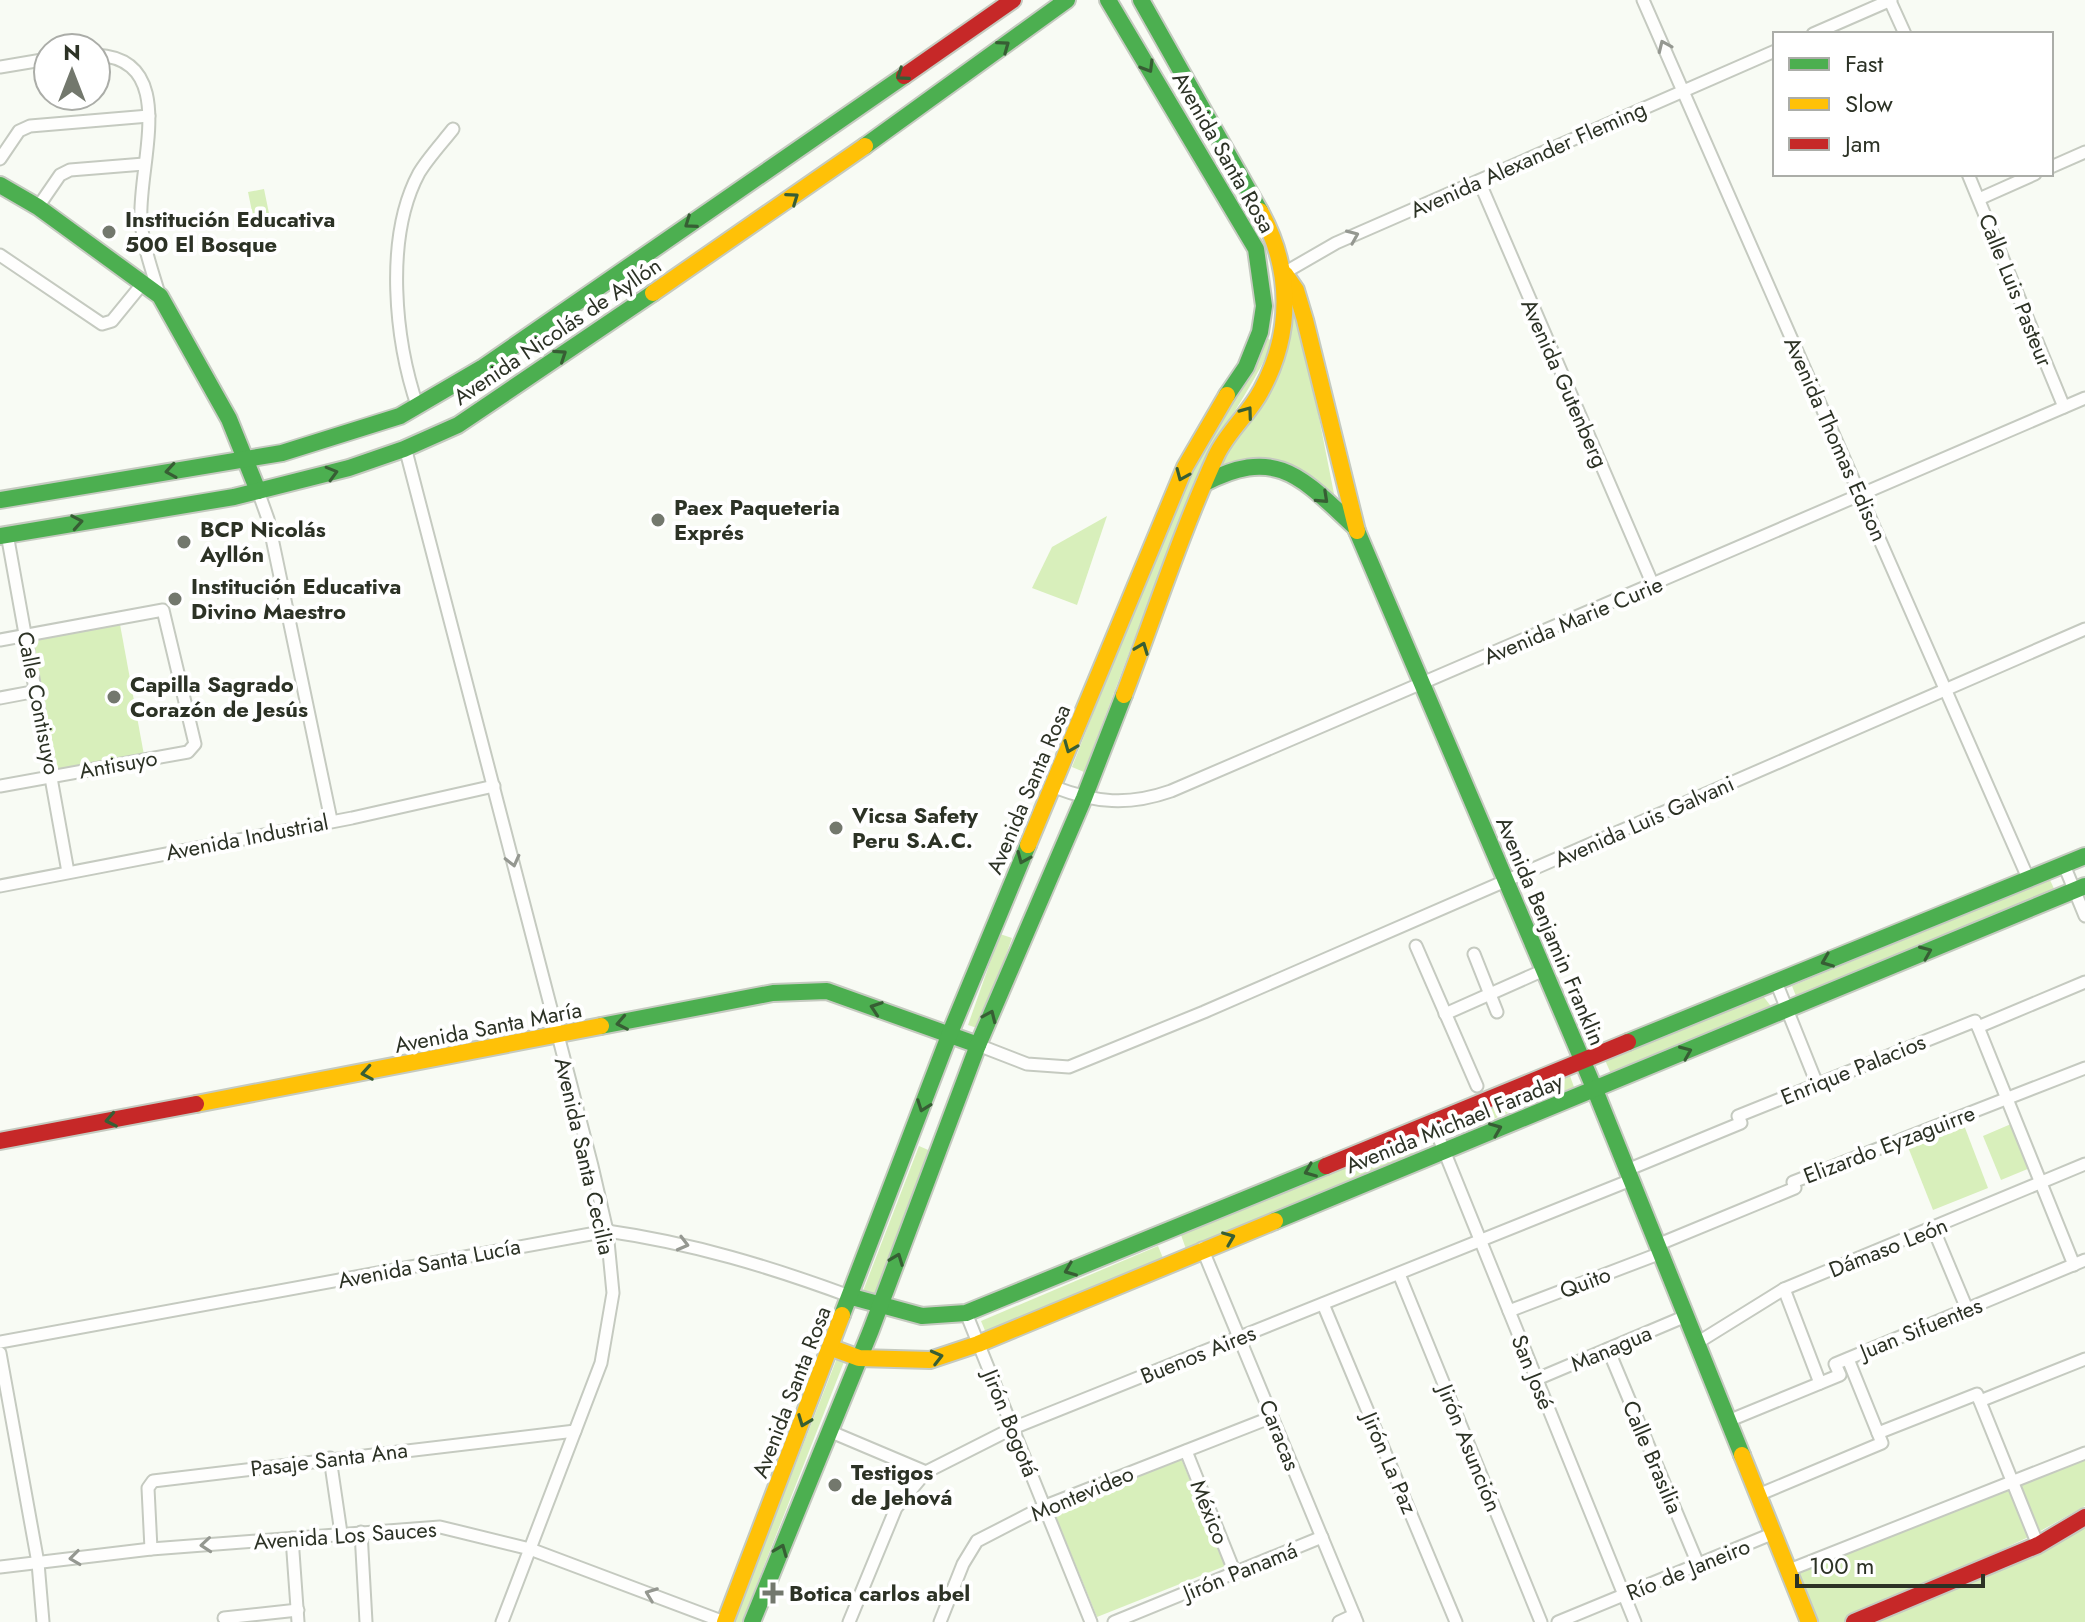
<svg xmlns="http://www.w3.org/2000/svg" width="2085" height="1622" font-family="Jost,sans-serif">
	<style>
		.green { fill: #d8efbb }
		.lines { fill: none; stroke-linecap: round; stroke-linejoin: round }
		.street-casing { stroke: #c5cac0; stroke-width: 15 }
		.fast-casing { stroke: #c5cac0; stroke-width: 20 }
		.slow-casing { stroke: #c5cac0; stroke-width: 20 }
		.jam-casing { stroke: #c5cac0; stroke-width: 20 }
		.street { stroke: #fefefd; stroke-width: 11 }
		.fast { stroke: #4caf50; stroke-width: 16 }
		.slow { stroke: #ffc107; stroke-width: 16 }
		.jam { stroke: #c62828; stroke-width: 16 }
		.oneway { stroke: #375e34 }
		.oneway2 { stroke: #959891 }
		.poi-dot { fill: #73786d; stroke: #fff; stroke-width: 3 }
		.labels { text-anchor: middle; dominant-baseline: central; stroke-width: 8; stroke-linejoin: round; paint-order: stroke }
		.street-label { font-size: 22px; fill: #2c3225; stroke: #fff }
		.poi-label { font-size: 22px; font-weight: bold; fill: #2c3225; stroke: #fff; text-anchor: start }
	</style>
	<rect width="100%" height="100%" fill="#f8fbf4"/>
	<!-- green -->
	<g class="green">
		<path d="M264,189L272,228L256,231L248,192Z"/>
		<path d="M1290,297L1301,326L1336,504L1283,462L1209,478L1265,393Z"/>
		<path d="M1266,336L1273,343C1250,392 1218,434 1194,482L1084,772L1072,767L1195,453Z"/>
		<path d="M1107,516L1077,605L1032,588L1052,547Z"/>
		<path d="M119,619L144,755L54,772L29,636Z"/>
		<path d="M2050,880L2056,893L1798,1001L1792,986Z"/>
		<path d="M1000,934L1012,938L980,1029L968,1025Z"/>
		<path d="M1763,996L1773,1009L1611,1074L1605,1060Z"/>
		<path d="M1570,1076L1574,1087L1448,1137L1443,1126Z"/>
		<path d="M1962,1120L1988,1188L1933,1210L1906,1142Z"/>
		<path d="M2011,1124L2030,1168L2001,1180L1983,1136Z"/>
		<path d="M1412,1141L1418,1154L1186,1249L1181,1235Z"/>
		<path d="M919,1146L933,1152L877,1297L863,1291Z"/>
		<path d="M1158,1246L1163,1258L986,1333L981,1321Z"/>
		<path d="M837,1358L844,1362L742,1622H734Z"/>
		<path d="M2085,1455V1506L2035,1534L2016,1482Z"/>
		<path d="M1181,1458L1225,1566L1097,1617L1053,1510Z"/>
		<path d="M2012,1484L2033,1535L1844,1622H1813L1792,1572Z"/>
		<path d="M2085,1514V1622H1863Z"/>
	</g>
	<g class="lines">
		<!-- street casing -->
		<g class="street-casing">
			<g id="street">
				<path d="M1643,0L2028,878"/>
				<path d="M1890,1L1905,34"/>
				<path d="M1813,34L1891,0"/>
				<path d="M96,55C181,59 137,166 141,221C143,246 152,270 159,294"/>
				<path d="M0,67L48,59"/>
				<path d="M0,159L19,131L30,126L149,116"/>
				<path d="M2051,167L2085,152"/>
				<path d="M1968,174L2064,407"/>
				<path d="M1479,181L1653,585"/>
				<path d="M1979,199L2035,174"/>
				<path d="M38,207L60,175L70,170L144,164"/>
				<path d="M0,255L102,324L112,321L143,283"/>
				<path d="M1284,273L1336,243L1775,51"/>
				<path d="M418,408C395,341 384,238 419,173C428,158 442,143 453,129"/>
				<path d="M406,451L592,1166L607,1231L613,1293L601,1363L502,1622"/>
				<path d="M258,491L268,519L331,820"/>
				<path d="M7,534L68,872"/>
				<path d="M0,640L163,610L195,744L188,752L0,786"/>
				<path d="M0,698L37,691"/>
				<path d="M1054,787C1096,803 1128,806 1171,791L2085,398"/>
				<path d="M2064,865L2085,916"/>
				<path d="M0,886L352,818L494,786"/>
				<path d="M1416,946L1477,1086"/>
				<path d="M1474,954L1497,1012"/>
				<path d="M1776,982L1817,1084"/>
				<path d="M1445,1014L1544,970"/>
				<path d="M1978,1027L2074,1265"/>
				<path d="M978,1045L1027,1064L1069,1067L1204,1012L2085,629"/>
				<path d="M1432,1121L1635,1622"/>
				<path d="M1627,1170L1741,1123L1738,1116L1975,1021L1978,1027L2085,982"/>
				<path d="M1933,1228L1967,1309"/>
				<path d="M1657,1245L1795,1188L1793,1182L2085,1068"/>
				<path d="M1202,1248L1357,1622"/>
				<path d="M1399,1274L1541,1622"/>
				<path d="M1784,1289L1820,1383"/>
				<path d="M1323,1304L1456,1622"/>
				<path d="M1509,1311L1661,1253"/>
				<path d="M966,1313L1091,1622"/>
				<path d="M0,1342L607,1231C692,1243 771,1267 852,1297"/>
				<path d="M1697,1343L1784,1289L2085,1164"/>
				<path d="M1608,1349L1698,1564"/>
				<path d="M0,1353L38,1563L43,1622"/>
				<path d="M1537,1379L1686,1316"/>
				<path d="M1980,1401L2085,1359"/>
				<path d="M1728,1421L1840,1375L1835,1364L2085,1260"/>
				<path d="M829,1431L926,1472"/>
				<path d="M1878,1433L1977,1394L2038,1545"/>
				<path d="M1186,1451L1235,1573"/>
				<path d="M330,1458L341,1533"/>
				<path d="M1758,1495L1882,1443L1848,1359"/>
				<path d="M361,1532L366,1622"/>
				<path d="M292,1538L298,1622"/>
				<path d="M151,1549L148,1488L153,1481L575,1431"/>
				<path d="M0,1567L151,1549L440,1527L530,1549L724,1622"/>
				<path d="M1789,1570L2085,1453"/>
				<path d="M224,1618L298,1610"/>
				<path d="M849,1622L896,1508L926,1472L1013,1428L1631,1180"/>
				<path d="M940,1622L963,1564L977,1541L1045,1506L1272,1417"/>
				<path d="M1114,1622L1322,1537"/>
				<path d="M1339,1622L1354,1615"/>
				<path d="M1558,1622L1774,1533"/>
			</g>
		</g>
		<!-- fast casing -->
		<g class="fast-casing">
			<g id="fast">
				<path d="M1108,0L1256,249L1264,306L1260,332L1246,367L1227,395"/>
				<path d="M1141,0L1260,211"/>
				<path d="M865,146L1067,0"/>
				<path d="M0,185L38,207L160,296L229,419L258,491"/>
				<path d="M1205,483C1277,445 1303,479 1355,527"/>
				<path d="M0,500L282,453L400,416L482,368L904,76"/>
				<path d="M1357,531L1595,1090L1742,1455"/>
				<path d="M0,536L234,497L349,468L404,449L458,425L653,293"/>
				<path d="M601,1026L773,993L827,991L978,1045"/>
				<path d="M1628,1042L2085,856"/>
				<path d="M1275,1221L2085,886"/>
				<path d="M852,1297L922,1316L966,1313L1326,1166"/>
				<path d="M842,1315L950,1033L1028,845"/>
				<path d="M752,1622L871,1330L978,1045L1084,798L1124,695"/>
			</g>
		</g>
		<!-- slow casing -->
		<g class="slow-casing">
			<g id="slow">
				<path d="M1285,274L1296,290L1305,320L1357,531"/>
				<path d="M653,293L865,146"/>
				<path d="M1124,695C1154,616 1181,533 1216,456C1227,432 1249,414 1261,391C1293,333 1292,269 1260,211"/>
				<path d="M1028,845L1185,467L1227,395"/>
				<path d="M196,1104L601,1026"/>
				<path d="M832,1348L859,1358L930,1360L978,1344L1275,1221"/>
				<path d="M1742,1455L1809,1622"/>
				<path d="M725,1622L842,1315"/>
			</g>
		</g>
		<!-- jam casing -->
		<g class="jam-casing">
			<g id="jam">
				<path d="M904,76L1013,0"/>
				<path d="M0,1141L196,1104"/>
				<path d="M1326,1166L1628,1042"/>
				<path d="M1854,1622L2038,1545L2085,1517"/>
			</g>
		</g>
		<!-- street -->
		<use href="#street" class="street"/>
		<!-- fast -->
		<use href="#fast" class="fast"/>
		<!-- slow -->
		<use href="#slow" class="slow"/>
		<!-- jam -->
		<use href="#jam" class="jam"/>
	</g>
	<!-- one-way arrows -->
	<defs><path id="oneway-chevron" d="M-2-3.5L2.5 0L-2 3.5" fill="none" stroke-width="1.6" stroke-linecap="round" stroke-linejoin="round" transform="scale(2)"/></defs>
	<g class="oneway">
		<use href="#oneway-chevron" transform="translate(1004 46) rotate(-36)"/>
		<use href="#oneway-chevron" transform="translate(1148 67) rotate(59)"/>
		<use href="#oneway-chevron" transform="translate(902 75) rotate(145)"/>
		<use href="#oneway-chevron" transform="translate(793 198) rotate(-35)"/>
		<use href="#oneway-chevron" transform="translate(690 223) rotate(145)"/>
		<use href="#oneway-chevron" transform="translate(561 355) rotate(-34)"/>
		<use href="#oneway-chevron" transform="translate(1247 412) rotate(-54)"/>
		<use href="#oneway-chevron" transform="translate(171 471) rotate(171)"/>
		<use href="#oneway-chevron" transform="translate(332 473) rotate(-16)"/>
		<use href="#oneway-chevron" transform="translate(1182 475) rotate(113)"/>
		<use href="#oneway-chevron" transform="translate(1323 498) rotate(43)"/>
		<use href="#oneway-chevron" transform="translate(77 522) rotate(-10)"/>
		<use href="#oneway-chevron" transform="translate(1142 648) rotate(-69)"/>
		<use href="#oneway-chevron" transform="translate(1070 747) rotate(112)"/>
		<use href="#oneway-chevron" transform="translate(1023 858) rotate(113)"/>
		<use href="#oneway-chevron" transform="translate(1926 952) rotate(-23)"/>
		<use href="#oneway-chevron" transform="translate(1827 961) rotate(158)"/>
		<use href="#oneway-chevron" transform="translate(876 1008) rotate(-161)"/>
		<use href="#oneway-chevron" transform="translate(990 1016) rotate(-66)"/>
		<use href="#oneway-chevron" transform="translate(622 1023) rotate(169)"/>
		<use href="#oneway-chevron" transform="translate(1686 1052) rotate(-23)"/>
		<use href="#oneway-chevron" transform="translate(367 1073) rotate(170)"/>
		<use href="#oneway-chevron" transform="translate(923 1106) rotate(110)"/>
		<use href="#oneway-chevron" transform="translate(111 1120) rotate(169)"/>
		<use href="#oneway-chevron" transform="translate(1496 1129) rotate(-22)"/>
		<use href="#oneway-chevron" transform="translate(1310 1171) rotate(158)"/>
		<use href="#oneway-chevron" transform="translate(1229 1238) rotate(-22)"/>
		<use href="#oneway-chevron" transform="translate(897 1259) rotate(-69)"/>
		<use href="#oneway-chevron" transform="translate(1070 1270) rotate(158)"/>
		<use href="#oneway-chevron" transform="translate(937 1357) rotate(-14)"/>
		<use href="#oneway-chevron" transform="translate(804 1421) rotate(111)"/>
		<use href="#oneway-chevron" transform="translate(781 1550) rotate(-68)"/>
	</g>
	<g class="oneway2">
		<use href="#oneway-chevron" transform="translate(1664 46) rotate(-114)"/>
		<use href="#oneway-chevron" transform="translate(1353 236) rotate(-23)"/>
		<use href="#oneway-chevron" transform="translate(513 861) rotate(76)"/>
		<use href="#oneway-chevron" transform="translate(683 1244) rotate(15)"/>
		<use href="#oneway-chevron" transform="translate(206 1545) rotate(175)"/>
		<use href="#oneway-chevron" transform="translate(75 1558) rotate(173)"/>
		<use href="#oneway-chevron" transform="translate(651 1594) rotate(-159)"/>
	</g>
	<!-- markers -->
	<g class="poi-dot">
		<circle cx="109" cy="232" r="8"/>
		<circle cx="658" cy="520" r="8"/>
		<circle cx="184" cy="542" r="8"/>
		<circle cx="175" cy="599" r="8"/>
		<circle cx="114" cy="697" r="8"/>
		<circle cx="836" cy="828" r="8"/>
		<circle cx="835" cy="1485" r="8"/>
		<path d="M769 1581h8v8h8v8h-8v8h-8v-8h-8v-8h8z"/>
	</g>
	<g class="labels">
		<!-- street labels -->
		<g class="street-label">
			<text transform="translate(1224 152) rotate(60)">Avenida Santa Rosa</text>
			<text transform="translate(1528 159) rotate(-24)">Avenida Alexander Fleming</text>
			<text transform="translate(2016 290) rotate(68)">Calle Luis Pasteur</text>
			<text transform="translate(557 331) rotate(-34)">Avenida Nicolás de Ayllón</text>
			<text transform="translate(1565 383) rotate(66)">Avenida Gutenberg</text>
			<text transform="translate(1836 439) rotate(66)">Avenida Thomas Edison</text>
			<text transform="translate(1573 620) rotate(-23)">Avenida Marie Curie</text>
			<text transform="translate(39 703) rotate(79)">Calle Contisuyo</text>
			<text transform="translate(118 764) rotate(-10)">Antisuyo</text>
			<text transform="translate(1028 789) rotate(-67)">Avenida Santa Rosa</text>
			<text transform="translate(1644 821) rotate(-24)">Avenida Luis Galvani</text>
			<text transform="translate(247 837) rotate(-11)">Avenida Industrial</text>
			<text transform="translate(1551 931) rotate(67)">Avenida Benjamin Franklin</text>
			<text transform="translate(488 1027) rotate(-11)">Avenida Santa María</text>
			<text transform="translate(1853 1069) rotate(-22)">Enrique Palacios</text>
			<text transform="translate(1454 1123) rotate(-22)">Avenida Michael Faraday</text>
			<text transform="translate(1889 1144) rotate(-21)">Elizardo Eyzaguirre</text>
			<text transform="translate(585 1156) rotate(77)">Avenida Santa Cecilia</text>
			<text transform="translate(1888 1247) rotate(-22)">Dámaso León</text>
			<text transform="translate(429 1263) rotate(-11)">Avenida Santa Lucía</text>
			<text transform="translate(1585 1282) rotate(-21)">Quito</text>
			<text transform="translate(1921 1328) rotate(-22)">Juan Sifuentes</text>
			<text transform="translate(1611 1348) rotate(-23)">Managua</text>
			<text transform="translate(1198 1354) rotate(-22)">Buenos Aires</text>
			<text transform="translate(1533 1372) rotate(68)">San José</text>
			<text transform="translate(791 1392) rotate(-69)">Avenida Santa Rosa</text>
			<text transform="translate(1011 1423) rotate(68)">Jirón Bogotá</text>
			<text transform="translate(1280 1435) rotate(68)">Caracas</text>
			<text transform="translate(1470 1448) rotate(68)">Jirón Asunción</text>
			<text transform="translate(1653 1457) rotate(67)">Calle Brasilia</text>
			<text transform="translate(329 1459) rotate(-7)">Pasaje Santa Ana</text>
			<text transform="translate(1390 1463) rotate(67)">Jirón La Paz</text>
			<text transform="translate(1082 1493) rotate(-23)">Montevideo</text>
			<text transform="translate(1210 1512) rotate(68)">México</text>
			<text transform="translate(345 1535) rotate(-4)">Avenida Los Sauces</text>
			<text transform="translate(1688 1569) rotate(-22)">Río de Janeiro</text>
			<text transform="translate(1240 1571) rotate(-22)">Jirón Panamá</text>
		</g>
		<!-- poi labels -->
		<g class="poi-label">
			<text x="125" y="219">Institución Educativa<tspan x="125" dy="25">500 El Bosque</tspan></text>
			<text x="674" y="507">Paex Paqueteria<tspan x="674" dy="25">Exprés</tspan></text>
			<text x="200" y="529">BCP Nicolás<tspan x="200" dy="25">Ayllón</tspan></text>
			<text x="191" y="586">Institución Educativa<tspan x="191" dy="25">Divino Maestro</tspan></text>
			<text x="130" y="684">Capilla Sagrado<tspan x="130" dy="25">Corazón de Jesús</tspan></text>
			<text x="852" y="815">Vicsa Safety<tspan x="852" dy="25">Peru S.A.C.</tspan></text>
			<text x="851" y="1472">Testigos<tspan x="851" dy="25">de Jehová</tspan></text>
			<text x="789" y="1593">Botica carlos abel</text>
		</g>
	</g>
	<!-- legend -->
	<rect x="1773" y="32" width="280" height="144" fill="#ffffff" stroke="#abada8" stroke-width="2"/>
	<rect x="1789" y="58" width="40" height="12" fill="#4caf50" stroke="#abada8" stroke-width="2"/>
	<text x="1845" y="72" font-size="24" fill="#2c3225">Fast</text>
	<rect x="1789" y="98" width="40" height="12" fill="#ffc107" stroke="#abada8" stroke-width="2"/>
	<text x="1845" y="112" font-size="24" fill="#2c3225">Slow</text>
	<rect x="1789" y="138" width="40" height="12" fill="#c62828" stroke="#abada8" stroke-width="2"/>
	<text x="1845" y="152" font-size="24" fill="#2c3225">Jam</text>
	<!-- north arrow -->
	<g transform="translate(72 72)"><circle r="38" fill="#ffffff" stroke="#abada8" stroke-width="2"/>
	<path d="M0-6L14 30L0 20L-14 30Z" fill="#73786d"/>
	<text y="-12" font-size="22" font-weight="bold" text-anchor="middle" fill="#2c3225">N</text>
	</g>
	<!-- scale -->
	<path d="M1797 1574v12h186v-12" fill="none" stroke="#2c3225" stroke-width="4"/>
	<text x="1809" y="1574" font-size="24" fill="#2c3225" stroke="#ffffff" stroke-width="6" paint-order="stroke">100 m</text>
</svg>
